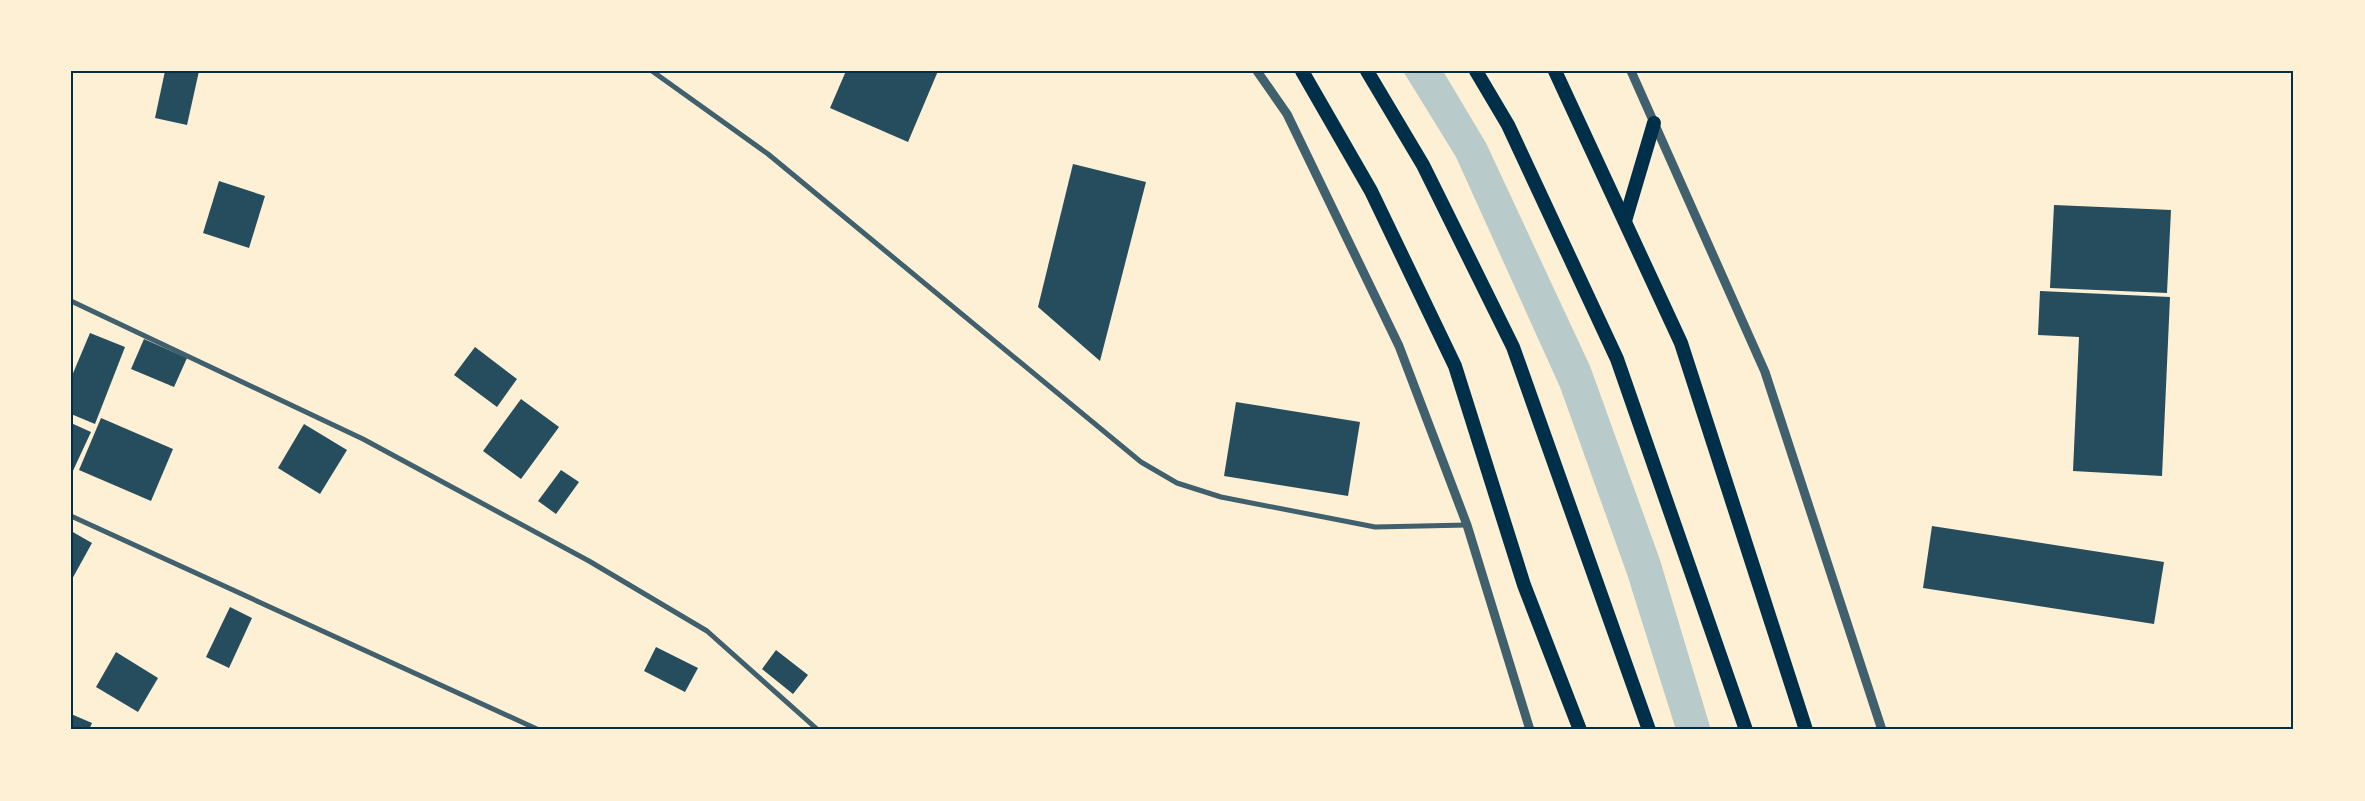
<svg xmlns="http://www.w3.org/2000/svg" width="2365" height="801" font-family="Manrope,sans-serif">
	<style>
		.green { fill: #b9caca }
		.building { fill: #264d5e }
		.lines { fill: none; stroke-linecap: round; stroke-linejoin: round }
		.minor { stroke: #3f606c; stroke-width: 5 }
		.tertiary { stroke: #3f606c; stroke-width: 9 }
		.trunk { stroke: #003049; stroke-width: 14 }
		.neatline { fill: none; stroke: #003049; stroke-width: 2 }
	</style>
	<rect width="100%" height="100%" fill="#fdf0d5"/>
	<!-- green -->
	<path class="green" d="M1403,71H1443L1486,143L1590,366L1660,560L1711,730H1676L1627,574L1560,387L1456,157Z"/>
	<!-- building -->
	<g class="building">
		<path d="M165,71H199L187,125L155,118Z"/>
		<path d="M846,71H938L908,142L830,108Z"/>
		<path d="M1073,164L1146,182L1100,361L1038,307Z"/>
		<path d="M219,181L265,196L249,248L203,233Z"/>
		<path d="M2054,205L2171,210L2167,293L2050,288Z"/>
		<path d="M2040,291L2170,297L2162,476L2073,471L2079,337L2038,335Z"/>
		<path d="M90,333L125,347L95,424L71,414V378Z"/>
		<path d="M144,339L187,358L174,387L131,369Z"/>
		<path d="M475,347L517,379L497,407L454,375Z"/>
		<path d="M521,399L559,427L521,479L483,451Z"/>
		<path d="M1236,402L1360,422L1348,496L1224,476Z"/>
		<path d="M101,418L173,449L151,501L79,470Z"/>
		<path d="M71,423L91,432L71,475Z"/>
		<path d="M304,424L347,450L320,494L278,468Z"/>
		<path d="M561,470L579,482L556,514L538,501Z"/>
		<path d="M1932,526L2164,562L2154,624L1923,588Z"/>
		<path d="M71,531L92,543L71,581Z"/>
		<path d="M230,607L252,618L229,668L206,657Z"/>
		<path d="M656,647L698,668L685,692L644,671Z"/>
		<path d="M776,650L808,675L793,694L762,669Z"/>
		<path d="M116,652L158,678L138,712L96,687Z"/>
		<path d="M71,714L92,723L89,730H71Z"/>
	</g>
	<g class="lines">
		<!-- minor -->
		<g class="minor">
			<path d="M652,71L768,154L1141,462L1177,483L1221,497L1375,527L1467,525"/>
			<path d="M71,301L363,439L589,561L707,631L818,730"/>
			<path d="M71,516L539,730"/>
		</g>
		<!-- tertiary -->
		<g class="tertiary">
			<path d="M1257,71L1287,114L1399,346L1467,525L1530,730"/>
			<path d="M1631,71L1765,372L1882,730"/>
		</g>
		<!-- trunk -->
		<g class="trunk">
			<path d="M1302,71L1371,191L1455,366L1524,585L1580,730"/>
			<path d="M1367,71L1423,165L1513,347L1649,730"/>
			<path d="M1476,71L1508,125L1617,359L1746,730"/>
			<path d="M1555,71L1681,343L1806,730"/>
			<path d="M1625,221L1654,123"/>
		</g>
	</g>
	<!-- border -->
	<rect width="2365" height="801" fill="none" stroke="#fdf0d5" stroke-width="145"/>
	<rect x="72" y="72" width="2220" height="656" class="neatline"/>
</svg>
